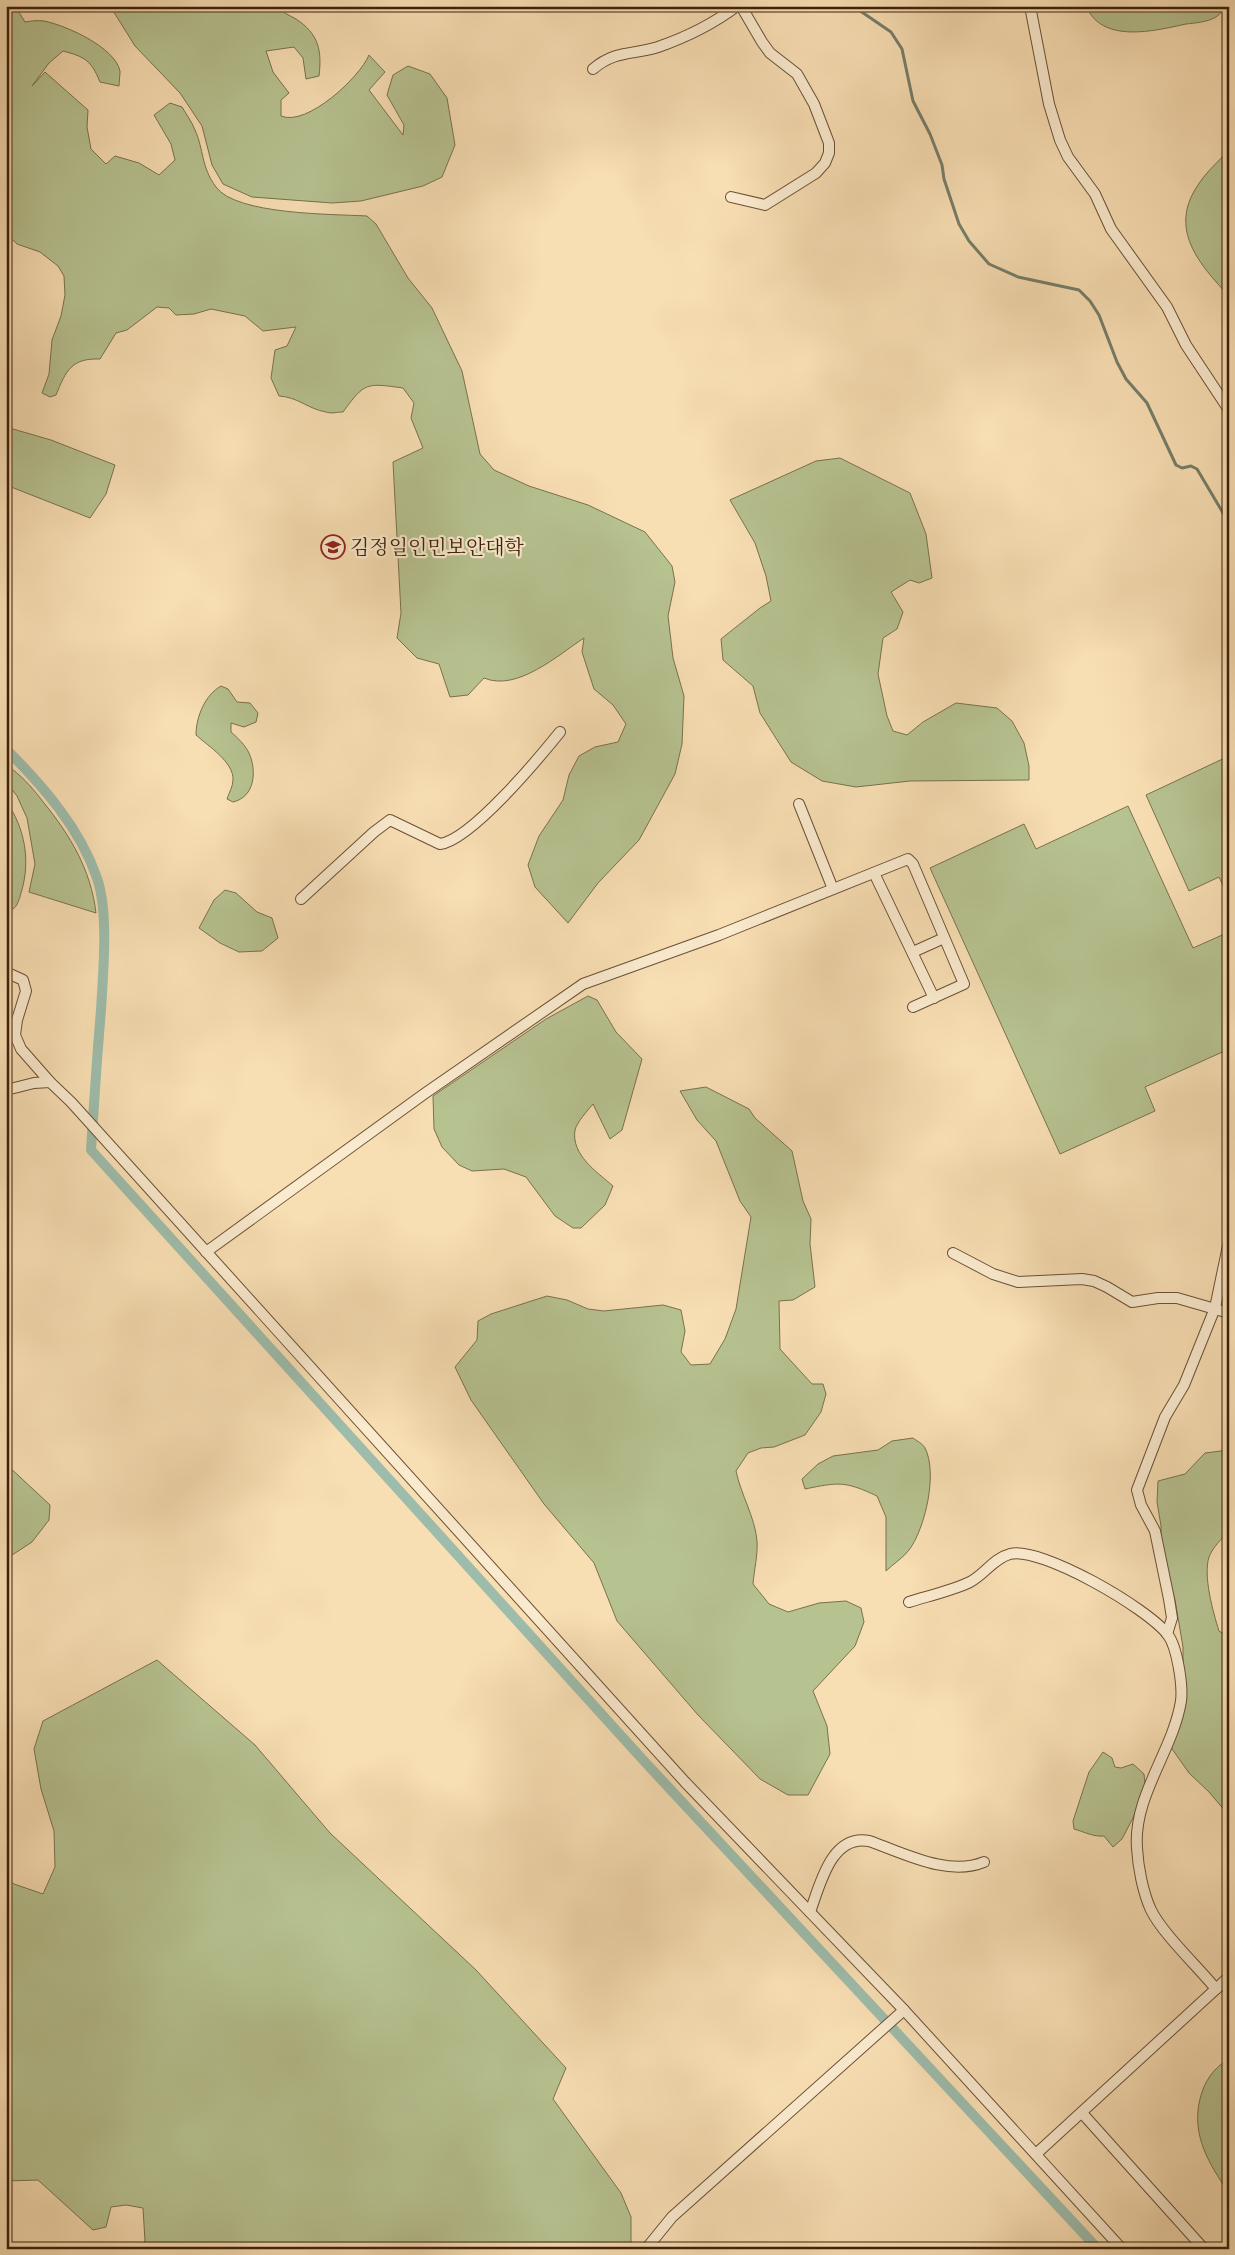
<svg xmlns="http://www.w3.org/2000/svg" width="1235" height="2255" font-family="'EB Garamond','Noto Serif KR',serif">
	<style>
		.green { fill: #b7c291; stroke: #7a714e }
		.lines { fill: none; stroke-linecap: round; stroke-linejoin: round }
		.stream { stroke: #767e6b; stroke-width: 3 }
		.canal { stroke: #9dbcab; stroke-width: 10 }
		.minor-casing { stroke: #6b5035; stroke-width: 12 }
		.minor { stroke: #faeace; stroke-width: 10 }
		.labels { text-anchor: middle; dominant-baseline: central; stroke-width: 4.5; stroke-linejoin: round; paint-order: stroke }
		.poi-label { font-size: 20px; fill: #3c200b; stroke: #faeace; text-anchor: start }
	</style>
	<rect width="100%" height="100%" fill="#f8deb3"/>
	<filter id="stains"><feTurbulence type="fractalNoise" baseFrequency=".004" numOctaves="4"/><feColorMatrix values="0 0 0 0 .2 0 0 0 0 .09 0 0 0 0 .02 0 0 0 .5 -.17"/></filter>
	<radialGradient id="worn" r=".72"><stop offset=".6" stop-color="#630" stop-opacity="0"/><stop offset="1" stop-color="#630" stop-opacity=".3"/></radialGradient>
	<!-- green -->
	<g class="green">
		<path d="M6,6L17,9L25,22C31,21 38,20 44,21C65,25 115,47 120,71C120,76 119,82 119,86L100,82C91,60 85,57 63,51L49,63L32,86L45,72L88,110L87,127L91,149L106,164L115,156L139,163L159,175L175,160L171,144L154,115L170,103L182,107C186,114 192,122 195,130C204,150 201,167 216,187C236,215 333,214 367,216L376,224L408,278L432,308L462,371L480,454L494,470L529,486L588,505L645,532L672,566L675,582L668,616L673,658L684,696L682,744L675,774L639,840L598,883L568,923L535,887L528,865L539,836L563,800L569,775L579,756L595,747L618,742L626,724L613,705L594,689L582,652L584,638C558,655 517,692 484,678L468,695L450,697L439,664L417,658L397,638L401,613L393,462L423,448L411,418L414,403L403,388C366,383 365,382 343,412C337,412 331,414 326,412C308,409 298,397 279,396L271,378L275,350L287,346L296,327L263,331L245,316L211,309L194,314L176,315L169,308L157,307L127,330L116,333L100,359C72,358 66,370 56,395L50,397L42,393L49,374L52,340L61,316L65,295L64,276L58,266L40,252L17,244L6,233Z"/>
		<path d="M110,6H276C281,12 289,15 296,19C319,34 322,51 319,76L306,79L303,58L294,47L266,51L273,72L289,93L281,100V116C307,127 360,77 369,55L385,72L369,90L403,135L404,125L387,95L393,75L408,66L430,74L447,98L455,145L442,177L423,186L361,201L332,203L252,197L223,184L212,165L202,126L180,93L135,46Z"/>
		<path d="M1086,6H1227C1223,9 1220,15 1216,17C1208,22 1195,23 1186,24C1154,31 1102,44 1086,6Z"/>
		<path d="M1229,150V296C1199,264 1168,229 1198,185C1206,172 1219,161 1229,150Z"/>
		<path d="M6,427L51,440L115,465L106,494L90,518L6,485Z"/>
		<path d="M840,458L910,493L926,534L932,578L919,583L910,580L891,592L903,612L897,629L883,638L878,674L887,716L893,731L907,735L923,722L956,703L997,708L1012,721L1024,743L1029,766V780L910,781L856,787L822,781L791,762L760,713L753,686L723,660L721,639L760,608L771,601L766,576L755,543L730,500L816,461Z"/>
		<path d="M221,686L228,689L237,702L250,703L258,713L256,722L244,727L231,723V732C238,738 245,745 249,753C257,771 255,797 233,802L227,799C229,793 233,786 233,780C234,762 208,746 196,735C196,717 205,695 221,686Z"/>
		<path d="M1229,756V898L1219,877L1189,891L1146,795Z"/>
		<path d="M12,769C25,779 34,790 44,803C70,835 91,870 96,913L29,892L35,864L27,818L17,796L6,782V776Z"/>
		<path d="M6,801C25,828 31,861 21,893C19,900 17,909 9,911L6,894Z"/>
		<path d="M1128,806L1193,948L1229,932V1049L1145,1087L1155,1111L1060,1154L930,868L1024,824L1036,849Z"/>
		<path d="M225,890L236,893L257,912L272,918L278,938L262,951L239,952L220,943L199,928L214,900Z"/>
		<path d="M588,996L597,1000L616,1032L642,1059L622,1130L610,1139L593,1104C588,1110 577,1122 575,1130C571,1155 597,1172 613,1186L605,1205L581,1228H573L555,1216L526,1177L504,1169L472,1171L459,1165L442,1147L434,1129L433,1096L546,1019Z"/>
		<path d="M706,1087L749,1109L755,1118L792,1151L803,1201L811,1219L810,1244L815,1287L793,1300L779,1301L780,1349L812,1384H823L826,1394L821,1412L805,1435L774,1447L761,1448L748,1453L736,1471C741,1495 755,1517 757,1541C758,1555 754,1570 753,1584L769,1604L788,1612L819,1603L846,1601L861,1608L864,1622L855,1646L813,1691L827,1726L830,1754L808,1795H788L760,1779L698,1715L617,1621L594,1563L544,1504L471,1400L455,1367L477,1340L478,1321L491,1314L547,1296L567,1300L588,1309L604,1311L663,1305L681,1310L685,1331L681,1352L691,1365L710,1364L725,1339L736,1309L751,1217L740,1201L716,1141L697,1120L680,1091Z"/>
		<path d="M913,1438C917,1441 923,1444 925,1448C938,1473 925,1529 909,1550C903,1558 893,1564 886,1571V1517L877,1496C845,1481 839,1482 805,1489L802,1479L818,1464L833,1456L878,1450L892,1441Z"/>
		<path d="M1229,1450V1532C1221,1539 1213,1547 1209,1557C1203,1576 1213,1612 1219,1631L1229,1637V1813L1226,1812L1209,1792L1189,1773L1170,1746L1183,1677V1647L1175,1600L1161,1556V1526L1157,1502L1158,1481L1185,1474L1205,1453Z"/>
		<path d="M6,1464L50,1505L49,1520L32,1542L6,1559Z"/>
		<path d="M157,1660L255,1745L330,1833L476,1970L566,2068L553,2099L621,2193L631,2217V2248L140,2249L145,2241L143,2208L126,2205L111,2207L106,2227L93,2230L38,2180L6,2181V1877L14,1884L43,1894L55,1867L54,1831L41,1789L34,1749L43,1721Z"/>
		<path d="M1103,1752L1112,1758L1115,1767L1121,1768L1133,1764L1144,1774L1146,1793L1122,1839L1113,1847L1104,1836C1093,1837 1085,1832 1074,1829L1073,1821L1089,1772Z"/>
		<path d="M1229,2059V2193C1209,2164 1191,2135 1200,2099C1204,2082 1213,2068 1229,2059Z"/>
	</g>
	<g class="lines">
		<!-- stream -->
		<path class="stream" d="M853,6L891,32L902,49L913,101L930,134L942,165L944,179L959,224L969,241L989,264L1018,277L1079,290L1090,301L1099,315L1117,362L1126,379L1147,403L1176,465L1182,468L1191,466L1197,469L1229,523"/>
		<!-- canal -->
		<path class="canal" d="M6,749C43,786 80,828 97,878C109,913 103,973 101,1010C97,1057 94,1103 91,1150L644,1761L1098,2249"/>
		<!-- minor casing -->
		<g class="minor-casing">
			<g id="minor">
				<path d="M1030,6L1049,104L1060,140L1068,157L1095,194L1111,229L1167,307L1186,345L1229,410"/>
				<path d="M593,69C615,50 633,55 658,47C687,37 713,24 737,6"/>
				<path d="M731,197L765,205L816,173L825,163L829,153V143L814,104L797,74L770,53L762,42L741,6"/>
				<path d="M799,804L833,889"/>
				<path d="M874,873L934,998"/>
				<path d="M301,899L374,832L390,820L440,844C471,840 539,758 560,732"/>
				<path d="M913,952L944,938"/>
				<path d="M10,974L23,980L26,991L17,1020L15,1035L21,1049L50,1082"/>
				<path d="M6,1090L34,1083L50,1082L71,1102L685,1782L904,2010L1122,2249"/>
				<path d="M206,1252L424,1094L583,984L719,935L908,859L913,864L964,984L913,1007"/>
				<path d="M953,1253L993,1274L1018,1282L1082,1279L1094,1281L1107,1287L1132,1302L1158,1298H1177L1229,1313"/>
				<path d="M909,1602C928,1596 951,1591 970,1582C984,1575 994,1558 1010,1554C1041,1546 1149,1609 1168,1635C1177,1647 1183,1685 1181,1701C1173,1751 1133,1796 1137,1848C1138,1867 1143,1893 1151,1910C1162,1933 1199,1968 1216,1989"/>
				<path d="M1167,1634L1172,1618L1169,1599L1155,1531L1141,1505L1137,1490L1165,1417L1184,1385L1215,1308L1229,1241"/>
				<path d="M810,1912C820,1885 831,1834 869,1841C904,1853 948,1877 984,1862"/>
				<path d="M1082,2113L1204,2249"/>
				<path d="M1036,2154L1229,1977"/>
				<path d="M646,2249L672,2217L904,2010"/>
			</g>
		</g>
		<!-- minor -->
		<use href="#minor" class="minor"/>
	</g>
	<!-- icons -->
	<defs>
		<g id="university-ring" transform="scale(1.25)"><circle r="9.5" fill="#faeace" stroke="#8f2418" stroke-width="1.5"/><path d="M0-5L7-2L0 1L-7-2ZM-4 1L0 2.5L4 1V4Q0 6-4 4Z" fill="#8f2418"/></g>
	</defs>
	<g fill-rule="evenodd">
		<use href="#university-ring" x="333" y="547"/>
	</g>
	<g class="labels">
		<!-- poi labels -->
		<g class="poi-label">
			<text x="350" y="547">김정일인민보안대학</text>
		</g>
	</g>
	<!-- margin -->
	<rect width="1235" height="2255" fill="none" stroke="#f8deb3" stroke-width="25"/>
	<rect x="8" y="8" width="1220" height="2240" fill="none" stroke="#3c200b" stroke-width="2.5"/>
	<rect x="12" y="12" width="1210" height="2230" fill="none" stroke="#3c200b"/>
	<rect width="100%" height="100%" filter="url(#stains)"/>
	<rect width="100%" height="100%" fill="url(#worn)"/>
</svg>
